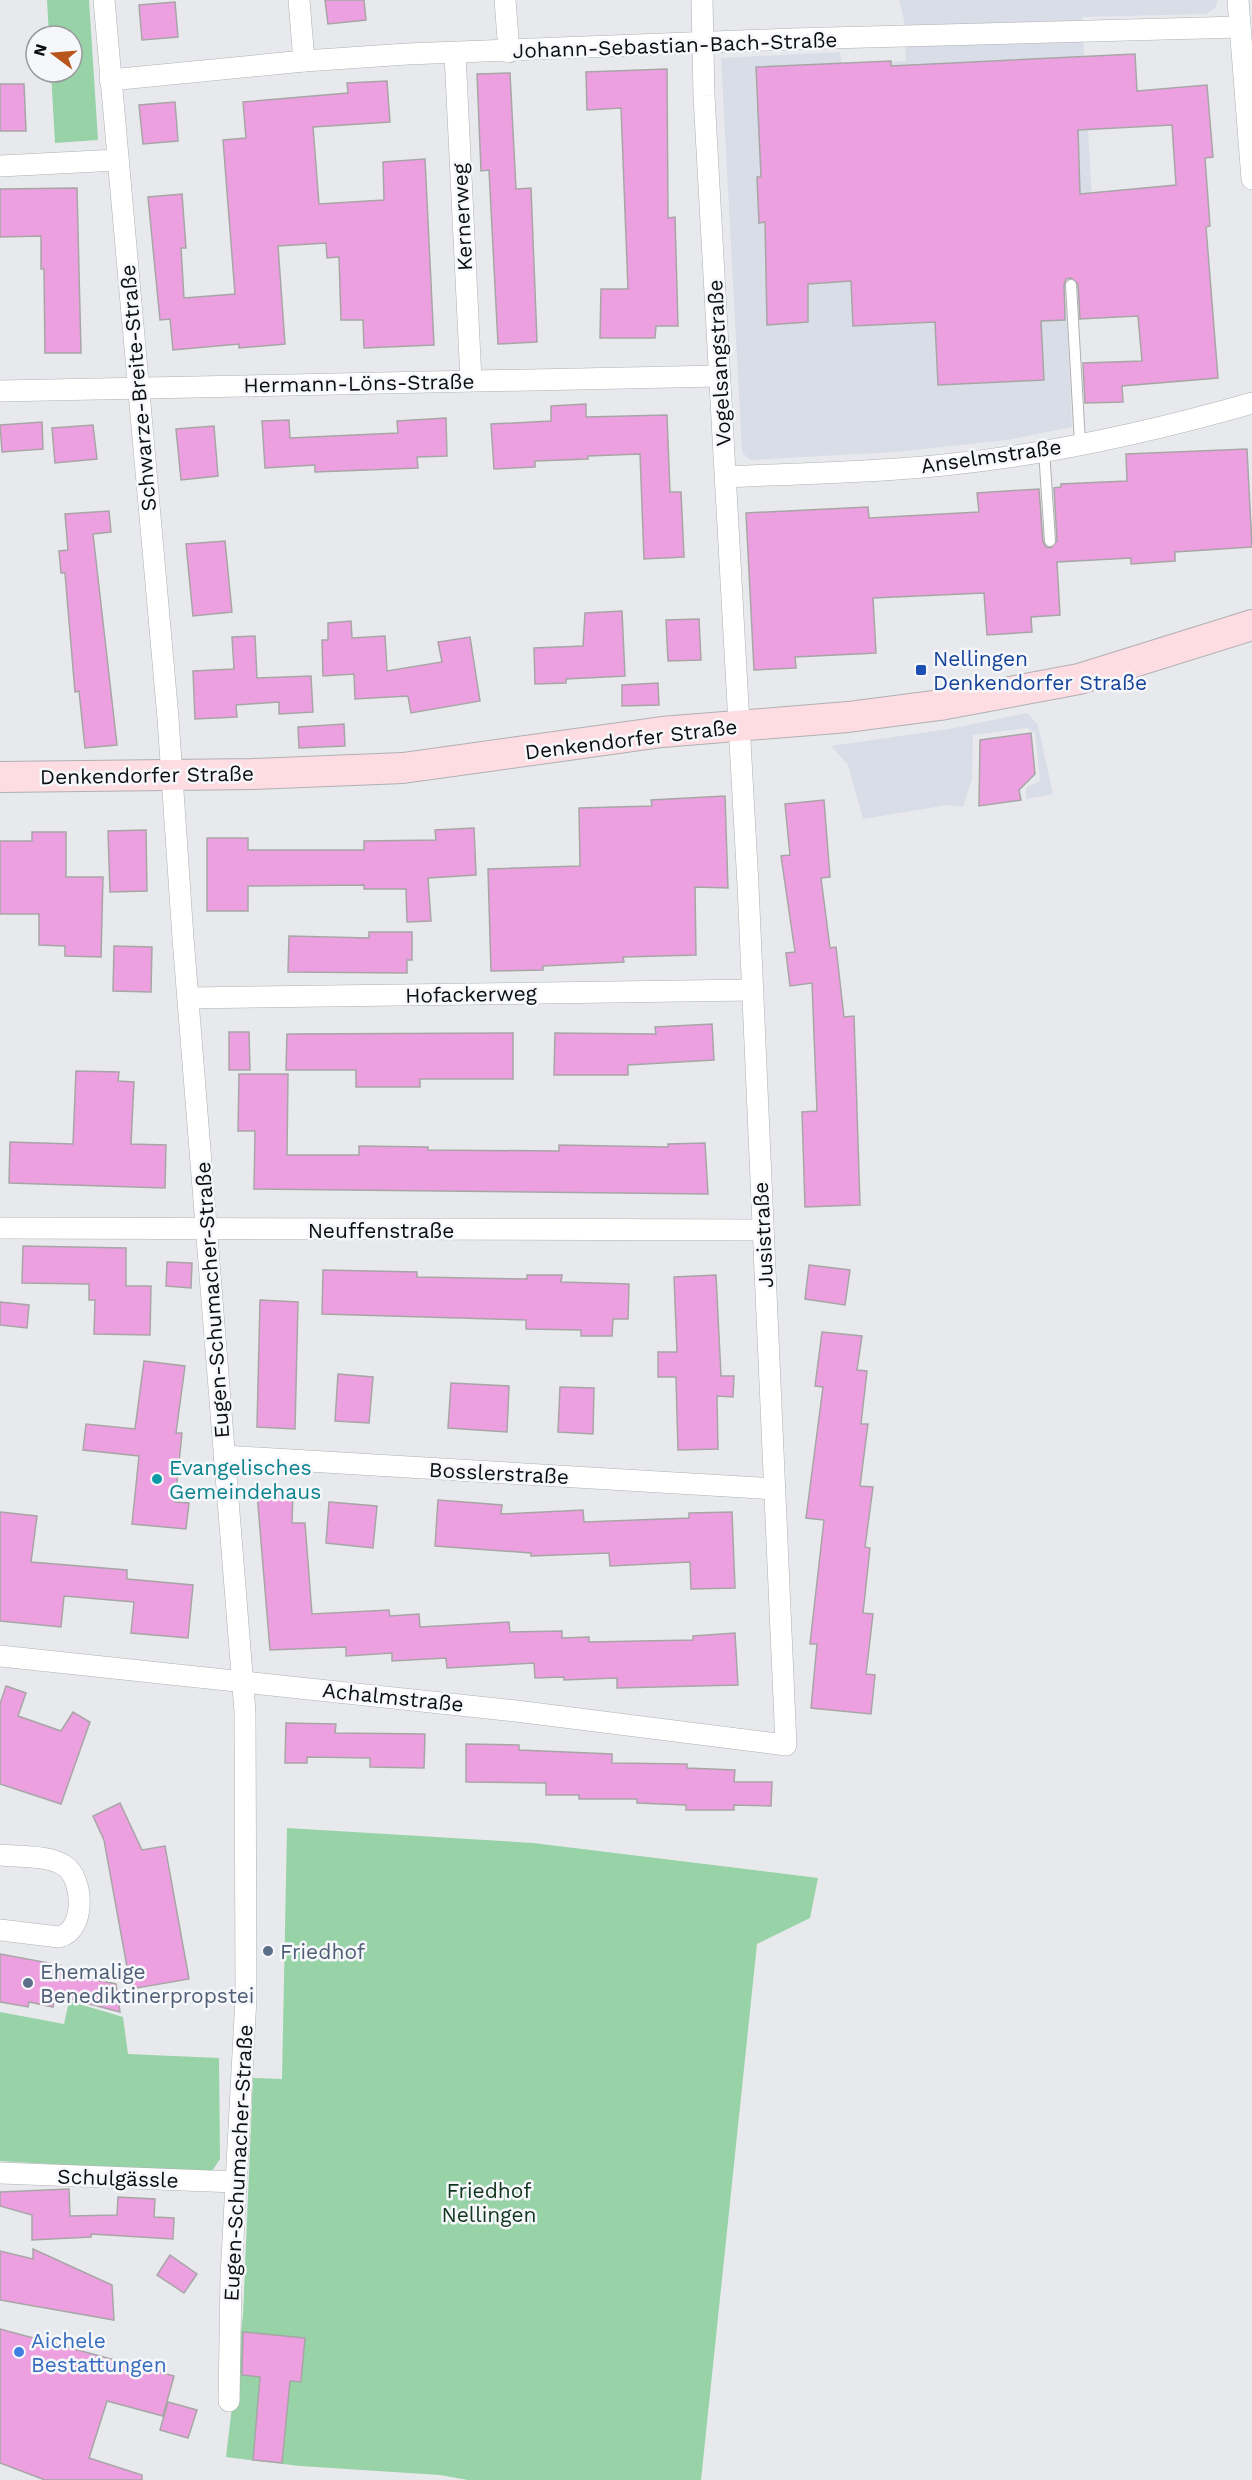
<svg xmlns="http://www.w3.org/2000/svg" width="1252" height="2480" font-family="'Work Sans',sans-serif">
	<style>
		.built { fill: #d9dde7 }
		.green { fill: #97d3a7 }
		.building { fill: #eda0df; stroke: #a8a5a7; stroke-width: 1.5; fill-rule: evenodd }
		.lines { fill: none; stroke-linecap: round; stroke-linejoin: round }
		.service-casing { stroke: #afb0b3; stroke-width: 12 }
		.minor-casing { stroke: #afb0b3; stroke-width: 22 }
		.secondary-casing { stroke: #afb0b3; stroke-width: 32 }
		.service { stroke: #fff; stroke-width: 10 }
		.minor { stroke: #fff; stroke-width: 21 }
		.secondary { stroke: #fedde2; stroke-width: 30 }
		.transit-dot { fill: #1a4fb4; stroke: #f6f7fa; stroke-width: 2 }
		.culture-dot { fill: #0f9aa8; stroke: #f6f7fa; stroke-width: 2 }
		.service-dot { fill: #5c6f8a; stroke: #f6f7fa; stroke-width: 2 }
		.shop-dot { fill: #3f7fe0; stroke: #f6f7fa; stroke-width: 2 }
		.labels { text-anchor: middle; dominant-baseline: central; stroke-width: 5; stroke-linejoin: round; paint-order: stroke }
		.street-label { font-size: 21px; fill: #0d0e0f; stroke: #f6f7fa }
		.transit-label { font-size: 21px; fill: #164399; stroke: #f6f7fa; text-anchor: start }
		.culture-label { font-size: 21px; fill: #0d838f; stroke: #f6f7fa; text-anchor: start }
		.service-label { font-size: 21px; fill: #4e5e75; stroke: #f6f7fa; text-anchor: start }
		.park-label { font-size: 21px; fill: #10351d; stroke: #f6f7fa }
		.shop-label { font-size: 21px; fill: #366cbe; stroke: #f6f7fa; text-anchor: start }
	</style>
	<rect width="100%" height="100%" fill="#e8e9ec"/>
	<!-- built -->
	<g class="built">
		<path d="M899,0H1218L1215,8L1206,14L1082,17L1095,258L1064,261L1072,427L1007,440L896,452L750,460L742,452L721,58L840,52L842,64L906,61L904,20Z"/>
		<path d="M1027,713L1038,725L1053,794L1026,799V788L1040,781L1035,733L1027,728L973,735L972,779L963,807L948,805L863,819L848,765L831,746L949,729Z"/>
	</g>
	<!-- green -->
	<g class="green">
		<path d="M47,0H89L98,140L55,143L51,72H72V36H49Z"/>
		<path d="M287,1828L533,1843L818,1878L810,1918L757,1944L701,2480H468L440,2475L300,2466L226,2457L243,2315L253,2078L282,2079Z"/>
		<path d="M69,2001L123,2017L128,2054L219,2058L220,2159L210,2174L0,2161V2012L64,2024Z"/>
	</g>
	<!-- building -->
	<g class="building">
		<path d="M325,0H364L366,20L328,24Z"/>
		<path d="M175,2L178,37L142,40L139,5Z"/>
		<path d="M1135,54L1137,91L1207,85L1213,157L1205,158L1210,226L1206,227L1218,378L1122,386L1123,402L1085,403L1083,363L1142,361L1138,316L1080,319L1078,284L1071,278L1066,279L1064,285L1065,320L1041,321L1044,380L938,385L935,322L853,326L851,281L808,284V322L767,325L765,222L759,223L757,177H761L756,67L891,61V66ZM1172,125L1176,185L1080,194L1078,130Z"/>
		<path d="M667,69L668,218L675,217L678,326H656L655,338H600L601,289H628L621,108L587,110L586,72Z"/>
		<path d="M510,73L516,189L531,188L537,342L498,344L489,170L481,171L477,74Z"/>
		<path d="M387,81L390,122L313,127L319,204L384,200L383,162L425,159L434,345L364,348L363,320H341L339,257L327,258L326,243L278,246L285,344L239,348V344L173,350L170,319L160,320L148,197L182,194L186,248H181L184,298L235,294L223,140L246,138L243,102L348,93L347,83Z"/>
		<path d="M0,84H24L26,131H0Z"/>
		<path d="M175,102L178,141L143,144L139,105Z"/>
		<path d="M77,188L81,353H45L44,269H41V236L0,237V189Z"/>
		<path d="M586,404V417L667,415L670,492H681L684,557L644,559L640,454L588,456V459L535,461V467L494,469L491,424L551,421V406Z"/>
		<path d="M446,418L447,456L417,457L418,468L315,472V465L265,468L262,421L289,420L290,438L398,433L397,421Z"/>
		<path d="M42,422L43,449L2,452L0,425Z"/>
		<path d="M93,425L97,459L55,463L52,428Z"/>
		<path d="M214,426L218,476L181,480L176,429Z"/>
		<path d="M1247,449L1252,547L1175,552V561L1131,564V558L1057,562L1060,615L1031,617L1032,632L987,635L984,593L873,598L876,653L795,657L796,668L754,670L746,513L868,507L869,518L979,512L977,493L1039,489L1043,542L1046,547L1051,548L1057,541L1054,488L1061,487V484L1127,481L1126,454Z"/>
		<path d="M109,511L111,532L93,534L117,745L85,748L79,691L75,692L65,573H61L59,551L68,550L65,514Z"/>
		<path d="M225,541L232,612L193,616L186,544Z"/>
		<path d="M622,611L625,676L566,679V683L535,684L534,648L583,646L585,613Z"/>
		<path d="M699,619L701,660L668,661L666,620Z"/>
		<path d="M351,621L352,638L385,636L387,671L442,662L438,642L470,637L480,701L411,713L408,696L355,699L354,674L323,676L322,640H328V623Z"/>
		<path d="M255,636L257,678L311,676L313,712L279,714V702L236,705L237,717L195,719L193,671L234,669L232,637Z"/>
		<path d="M658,683L659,705L622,706V685Z"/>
		<path d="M344,724L345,746L299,748L298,727Z"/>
		<path d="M1031,733L1035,774L1019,790L1021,800L979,806L980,740Z"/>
		<path d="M725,796L728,888L695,887L696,955L623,957L624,962L543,966V970L491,971L488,869L580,866L579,808L652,806L651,800Z"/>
		<path d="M824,800L830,877L821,878L830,948L836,947L844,1017L854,1016L860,1205L805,1207L802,1112L817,1111L812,983L790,986L786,953L795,952L781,856L790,855L785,804Z"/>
		<path d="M474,828L476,875L428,878L431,921L407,922L406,889H364V885L248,886V911H207V838H248V850H364V841L436,840L435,830Z"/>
		<path d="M146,830L147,891L110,892L108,831Z"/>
		<path d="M32,832H66V877H103L101,957L65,956V946L39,945V914H0V841H32Z"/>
		<path d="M369,932H412V960H407V973L288,972L289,936L369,938Z"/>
		<path d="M114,946L152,947L151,992L113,991Z"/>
		<path d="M712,1024L714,1060L628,1065V1075H554L555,1033L656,1034L655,1027Z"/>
		<path d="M229,1032H249L250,1070H229Z"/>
		<path d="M513,1033V1079H420V1087H356V1070H286L287,1034Z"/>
		<path d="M76,1071L119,1072L118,1081L134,1082L131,1144L166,1145L165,1188L9,1183L10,1142L73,1144Z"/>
		<path d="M239,1074H288L287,1155H359V1146L428,1147V1150L559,1151V1145L668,1147V1144L705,1143L708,1194L254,1189L255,1131H238Z"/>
		<path d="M23,1246L126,1248V1286H151L150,1335L94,1334L95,1300H89V1284L22,1283Z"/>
		<path d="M167,1262L192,1263L191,1288L166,1286Z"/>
		<path d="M809,1265L850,1270L845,1305L805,1299Z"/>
		<path d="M323,1270L417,1272V1277L527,1279V1275H562L561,1282L629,1284L628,1319H613L612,1336H581V1330L526,1329V1320L322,1314Z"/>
		<path d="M716,1275L721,1376H734L733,1397L717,1396L718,1449L678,1450L676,1377H658V1352H677L674,1277Z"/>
		<path d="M260,1300L298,1302L295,1429L257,1427Z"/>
		<path d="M0,1302L29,1305L27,1328L0,1325Z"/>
		<path d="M822,1332L862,1336L857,1370L867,1371L861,1424H868L860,1486L873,1487L865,1547L870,1548L863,1613L873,1614L866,1674L875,1675L871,1714L811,1708L817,1644H810L824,1520L806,1518L823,1387L815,1386Z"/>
		<path d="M144,1361L185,1366L176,1433H182L175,1502L189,1503L186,1529L132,1524L139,1456L83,1450L86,1424L135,1429Z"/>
		<path d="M338,1374L373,1377L369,1423L335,1421Z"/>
		<path d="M451,1383L509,1386L507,1432L448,1428Z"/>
		<path d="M560,1387L594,1388L593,1434L558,1432Z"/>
		<path d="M293,1490L292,1523H305L312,1614L389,1610L390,1616L419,1614L420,1627L509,1622L510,1632L562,1631V1638L589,1637V1642L693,1640V1636L735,1633L738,1685L617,1688V1678L564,1680V1677L535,1678L534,1663L447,1668L446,1658L392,1661V1653L346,1656V1647L270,1650L257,1493Z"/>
		<path d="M438,1500L502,1505L501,1514L583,1510L584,1522L689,1518V1513L732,1512L735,1588L691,1589L690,1562L610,1566L609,1553L531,1556V1553L435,1546Z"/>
		<path d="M329,1502L377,1506L373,1548L326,1543Z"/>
		<path d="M0,1512L37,1516L31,1562L127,1570V1579L193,1585L188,1638L131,1633L134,1602L64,1596L61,1627L0,1621Z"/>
		<path d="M6,1686L26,1693L18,1716L61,1731L73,1712L90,1722L61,1804L0,1784V1704Z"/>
		<path d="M286,1723L336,1724L335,1733L425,1734L424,1768L370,1767V1758L307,1757V1763H285Z"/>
		<path d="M466,1744L519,1745V1750L612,1754V1763L687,1764V1768L735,1770L734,1782H772L771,1806L734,1805V1810H686V1805L637,1803V1799H579V1795H546V1783L466,1782Z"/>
		<path d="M120,1803L142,1850L165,1846L189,1979L131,1989L104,1840L93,1816Z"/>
		<path d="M0,1954L60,1965L59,1972L116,1984L120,2012L55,1995L53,2007L29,2002L28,2007L0,2002Z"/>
		<path d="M69,2189L70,2216L117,2215L118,2197L155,2199L154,2217L174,2218L173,2239L91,2234V2237L32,2240V2215L0,2206V2192Z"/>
		<path d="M33,2249L112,2285L114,2320L0,2300V2251L33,2259Z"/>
		<path d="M170,2255L197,2274L184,2293L157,2275Z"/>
		<path d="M0,2329L174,2376L163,2416L107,2401L89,2458L142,2475V2480H45L0,2463Z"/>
		<path d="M243,2332L305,2338L301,2382L290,2381L282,2463L253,2460L260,2377L242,2375Z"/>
		<path d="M168,2402L197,2410L188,2438L160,2430Z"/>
	</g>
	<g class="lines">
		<!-- service casing -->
		<g class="service-casing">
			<g id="service">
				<path d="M1071,285L1080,443"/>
				<path d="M1044,450L1050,541"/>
			</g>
		</g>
		<!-- minor casing -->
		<g class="minor-casing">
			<g id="minor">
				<path d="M104,0L168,718L183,938L245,1712L246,1997L231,2277L229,2401"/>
				<path d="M299,0L304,61"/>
				<path d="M505,0L509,52"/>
				<path d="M1238,0L1252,179"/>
				<path d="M455,54L471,380"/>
				<path d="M110,80L304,61L407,54L792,39L1240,27"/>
				<path d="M0,166L118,160"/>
				<path d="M0,391L719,376"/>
				<path d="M726,477C799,473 872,473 944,465C1046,455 1154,431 1252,403"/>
				<path d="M189,998L752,990"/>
				<path d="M0,1228L762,1230"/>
				<path d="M224,1456L775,1489"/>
				<path d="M0,1656L516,1711L786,1745L748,885L704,96L702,0"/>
				<path d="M0,1855C19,1857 49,1855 65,1866C84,1879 86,1931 59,1937L0,1930"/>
				<path d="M0,2173L236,2182"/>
			</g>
		</g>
		<!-- secondary casing -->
		<g class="secondary-casing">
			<path id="secondary" d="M0,777L252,774L403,768L662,732L848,717L940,705L1079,679L1252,625"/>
		</g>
		<!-- service -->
		<use href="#service" class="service"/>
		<!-- minor -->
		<use href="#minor" class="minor"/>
		<!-- secondary -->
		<use href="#secondary" class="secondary"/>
	</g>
	<!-- markers -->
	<rect class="transit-dot" x="915" y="664" width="12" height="12" rx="3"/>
	<circle class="culture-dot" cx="157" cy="1479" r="6"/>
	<g class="service-dot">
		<circle cx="268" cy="1951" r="6"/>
		<circle cx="28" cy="1983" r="6"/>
	</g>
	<circle class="shop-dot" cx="19" cy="2352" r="6"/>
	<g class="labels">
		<!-- street labels -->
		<g class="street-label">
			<text transform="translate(675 45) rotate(-2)">Johann-Sebastian-Bach-Straße</text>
			<text transform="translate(462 217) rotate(-93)">Kernerweg</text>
			<text transform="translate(719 363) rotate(-93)">Vogelsangstraße</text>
			<text transform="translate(359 383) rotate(-1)">Hermann-Löns-Straße</text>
			<text transform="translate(138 388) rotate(-95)">Schwarze-Breite-Straße</text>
			<text transform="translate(991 456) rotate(-8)">Anselmstraße</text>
			<text transform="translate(631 739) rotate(-7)">Denkendorfer Straße</text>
			<text transform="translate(147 775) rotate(-1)">Denkendorfer Straße</text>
			<text transform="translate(471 994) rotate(-1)">Hofackerweg</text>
			<text x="381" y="1230">Neuffenstraße</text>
			<text transform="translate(763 1235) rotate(-93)">Jusistraße</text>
			<text transform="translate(212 1300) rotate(-94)">Eugen-Schumacher-Straße</text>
			<text transform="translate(499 1473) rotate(3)">Bosslerstraße</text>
			<text transform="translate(393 1697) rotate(6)">Achalmstraße</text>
			<text transform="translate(238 2163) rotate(-87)">Eugen-Schumacher-Straße</text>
			<text transform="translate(118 2178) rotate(2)">Schulgässle</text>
		</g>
		<!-- transit labels -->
		<g class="transit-label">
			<text x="933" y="658">Nellingen<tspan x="933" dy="24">Denkendorfer Straße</tspan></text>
		</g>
		<!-- culture labels -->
		<g class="culture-label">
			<text x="169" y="1467">Evangelisches<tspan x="169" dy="24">Gemeindehaus</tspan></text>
		</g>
		<!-- service labels -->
		<g class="service-label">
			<text x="280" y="1951">Friedhof</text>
			<text x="40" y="1971">Ehemalige<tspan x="40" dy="24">Benediktinerpropstei</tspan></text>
		</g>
		<!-- park labels -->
		<g class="park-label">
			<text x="489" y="2190">Friedhof<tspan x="489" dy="24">Nellingen</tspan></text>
		</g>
		<!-- shop labels -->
		<g class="shop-label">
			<text x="31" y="2340">Aichele<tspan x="31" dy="24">Bestattungen</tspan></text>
		</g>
	</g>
	<!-- north arrow -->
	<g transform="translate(54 54) rotate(286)"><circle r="28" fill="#f6f7fa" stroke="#999a9c" stroke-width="1.5"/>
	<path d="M0-4.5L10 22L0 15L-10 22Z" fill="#b8551d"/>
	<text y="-9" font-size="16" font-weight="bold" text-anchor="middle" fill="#0d0e0f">N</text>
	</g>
</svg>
